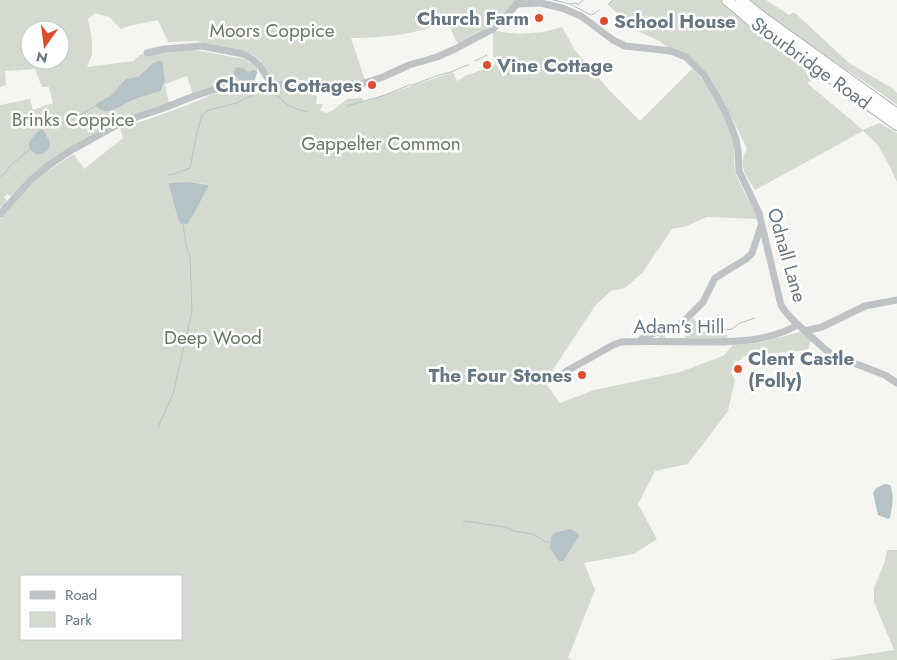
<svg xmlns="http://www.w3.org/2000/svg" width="897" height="660" font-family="Jost,sans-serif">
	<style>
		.green { fill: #d5dad1; fill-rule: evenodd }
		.water { fill: #b5c2c6 }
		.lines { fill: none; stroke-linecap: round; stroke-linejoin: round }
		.stream { stroke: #b5c2c6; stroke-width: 1 }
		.highway-casing { stroke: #b2b6b9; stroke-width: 12 }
		.minor { stroke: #bfc3c6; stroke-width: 7 }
		.highway { stroke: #fff; stroke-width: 10 }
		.poi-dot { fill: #db4d2c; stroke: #fff; stroke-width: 2 }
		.labels { text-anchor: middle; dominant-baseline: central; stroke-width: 5; stroke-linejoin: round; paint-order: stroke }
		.poi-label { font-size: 19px; font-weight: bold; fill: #667682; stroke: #fff; text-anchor: end }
		.park-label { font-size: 19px; fill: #697964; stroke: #fff }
		.street-label { font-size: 19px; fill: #667682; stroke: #fff }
	</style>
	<rect width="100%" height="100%" fill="#f5f5f2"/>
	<!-- green -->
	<g class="green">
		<path d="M0,0H517L503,16L488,28L458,45L449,25L444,21C437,24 429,29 422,30C399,36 375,38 351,38L365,80L342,86L293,79L286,82L271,81L262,62L254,55L197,41L168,42L158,20L129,26L121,29L109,17L95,13L88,19L92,40V54L87,67L133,61L141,54L152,55L161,51L195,50L244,59L252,64L257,69V72L254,86L219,85L193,95L187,76L165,84L169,103L47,163L11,196L7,194L4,198L7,200L2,208L0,207V105L30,99L33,110L53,103L49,87H42L35,69L5,71L6,85L0,87ZM30,30H60V60H30ZM153,63L164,71L165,84L161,91L131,100L117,109L106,111L97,104L110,96L126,79L138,77Z"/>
		<path d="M612,0H723L752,25L801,63L811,81L807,83L863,130L879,123L897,133V182L889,165L877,144L863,131L755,190C746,175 737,167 747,149L726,105L710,79L659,41L636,30L607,4Z"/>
		<path d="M749,0H766L789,15L794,12L849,63L892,88L897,93V105L874,88L783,28Z"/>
		<path d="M562,27L575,50L608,89L640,121L692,69C707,80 728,121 733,139C736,150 732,164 736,174C741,188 750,202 757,216V219L707,217L687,226L672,229L643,272L625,288L611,291L595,306L548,377L547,385L560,403L594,390L680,372L723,356L733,345L758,343L800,332L811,340L808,350L743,356L741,360L735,361L731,372L735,380L728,411L688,464L655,471L638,504L657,539L634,554L584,563L595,590L581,625L568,658L572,660H0V219L28,187L46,172L74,154L84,169L123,138L120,128L149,119L188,105L213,94L239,90L265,89L271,88H311L312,95L317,96L316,104H323L320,110L326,113L332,111L347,99L362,98L364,102L453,72L457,81L465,76L495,65V62L493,54V32L495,31L519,34L543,32ZM189,182L206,184L208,185L192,217L179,223L169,185ZM21,576H181V639H21Z"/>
		<path d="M693,318L703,331L727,335L728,340L660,339L659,338L660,334L664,332L665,338H685V325Z"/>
		<path d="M887,550H897V660H827L894,650L874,602V588L885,561Z"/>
	</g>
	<!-- water -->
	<g class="water">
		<path d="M160,61L163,63L165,81L161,91C152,94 142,96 133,100C122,104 107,119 96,106V104L110,96L126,79L138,77L153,63Z"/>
		<path d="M238,67L243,68L248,72L254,70L257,72L254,83H243L238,78L233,75L236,68Z"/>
		<path d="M41,129L43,130L49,140L50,147C48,150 44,154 40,154C34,156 26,147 30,141C32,137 37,133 41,129Z"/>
		<path d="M189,182L209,185L192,217L188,223L186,224L179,223L169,185V183Z"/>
		<path d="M885,484L890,485C895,496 892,507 890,518L888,519L878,515L873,493L876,488Z"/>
		<path d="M571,529L578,534L579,536L563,561H559L550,549L552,535L557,532Z"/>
	</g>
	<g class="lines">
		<!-- stream -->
		<g class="stream">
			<path d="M553,0L570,4L591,15L594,14L599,10"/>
			<path d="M570,4L575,3L579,4L583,0"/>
			<path d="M609,4L613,0"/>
			<path d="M475,61L487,55"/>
			<path d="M229,74L236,84"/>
			<path d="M268,92C281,95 280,101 290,106C295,109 302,110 307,112"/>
			<path d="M347,106L385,95L409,85H413C425,80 437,75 451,72C457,70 462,66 469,65"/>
			<path d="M50,128L70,121L96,106"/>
			<path d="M168,175L174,174L190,168L197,133L202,115L209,110L237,103L253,95"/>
			<path d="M0,177L6,172L10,166L30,149"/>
			<path d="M718,331L732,329L740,323L755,318"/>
			<path d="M158,427L173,394L192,312L190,257L186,245L183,224"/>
			<path d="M463,523L465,521L505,527L514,531L533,534L546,542H550"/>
		</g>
		<!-- highway casing -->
		<g class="highway-casing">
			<g id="highway">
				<path d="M727,0L754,23L897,125"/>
				<path d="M741,0L762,17L897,114"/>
			</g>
		</g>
		<!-- minor -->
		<g class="minor">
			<path d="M518,4L541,3L562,8L581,16L613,40L625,46L671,51L686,57L704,75L716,95L726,113L736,139L738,151L739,171L759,213L781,305C787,316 796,323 805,331C814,339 822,348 833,355L885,375L897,383"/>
			<path d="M147,53L164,49L202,46L243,54L252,59L260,66L271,84"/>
			<path d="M0,214L31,180L49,165L70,151L117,125L137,117L164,108L194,96L213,90L230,87L271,84L305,85L342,89L358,85L383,77L409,65L437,57L455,49L493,29L505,18L520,0"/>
			<path d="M805,331L822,327L865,306L897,300"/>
			<path d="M640,341L645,336L673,328L680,325L703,302L715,278L746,259L752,253L761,226"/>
			<path d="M565,372L613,345L621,342C650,341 678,342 707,342C740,342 768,341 798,325"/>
		</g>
		<!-- highway -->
		<use href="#highway" class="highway"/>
	</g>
	<!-- markers -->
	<g class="poi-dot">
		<circle cx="539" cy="18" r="5"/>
		<circle cx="604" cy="21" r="5"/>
		<circle cx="487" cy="65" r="5"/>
		<circle cx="372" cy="85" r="5"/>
		<circle cx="738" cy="369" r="5"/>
		<circle cx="582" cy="375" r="5"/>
	</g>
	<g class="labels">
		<!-- poi labels -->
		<g class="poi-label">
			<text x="529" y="18">Church Farm</text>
			<text x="614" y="21" text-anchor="start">School House</text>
			<text x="497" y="65" text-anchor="start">Vine Cottage</text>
			<text x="362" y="85">Church Cottages</text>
			<text x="748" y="358" text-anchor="start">Clent Castle<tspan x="748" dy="22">(Folly)</tspan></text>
			<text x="572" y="375">The Four Stones</text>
		</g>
		<!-- park labels -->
		<g class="park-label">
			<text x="272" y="30">Moors Coppice</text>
			<text x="73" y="119">Brinks Coppice</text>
			<text x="381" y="143">Gappelter Common</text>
			<text x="213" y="337">Deep Wood</text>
		</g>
		<!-- street labels -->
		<g class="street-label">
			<text transform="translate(811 63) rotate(36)">Stourbridge Road</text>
			<text transform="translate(787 255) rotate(74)">Odnall Lane</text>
			<text x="679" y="326">Adam's Hill</text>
		</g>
	</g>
	<!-- legend -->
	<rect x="20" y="575" width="162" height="65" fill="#ffffff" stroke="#c2c8cd"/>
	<rect x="30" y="591" width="25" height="8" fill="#bfc3c6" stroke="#c2c8cd"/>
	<text x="65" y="600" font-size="15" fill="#667682">Road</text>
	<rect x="30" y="612" width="25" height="15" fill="#d5dad1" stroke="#c2c8cd"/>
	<text x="65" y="625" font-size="15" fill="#667682">Park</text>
	<!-- north arrow -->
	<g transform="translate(45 45) rotate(194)"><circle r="24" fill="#ffffff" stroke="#c2c8cd"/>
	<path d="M0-4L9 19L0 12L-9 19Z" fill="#db4d2c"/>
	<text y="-8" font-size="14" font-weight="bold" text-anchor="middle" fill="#667682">N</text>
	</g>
</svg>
